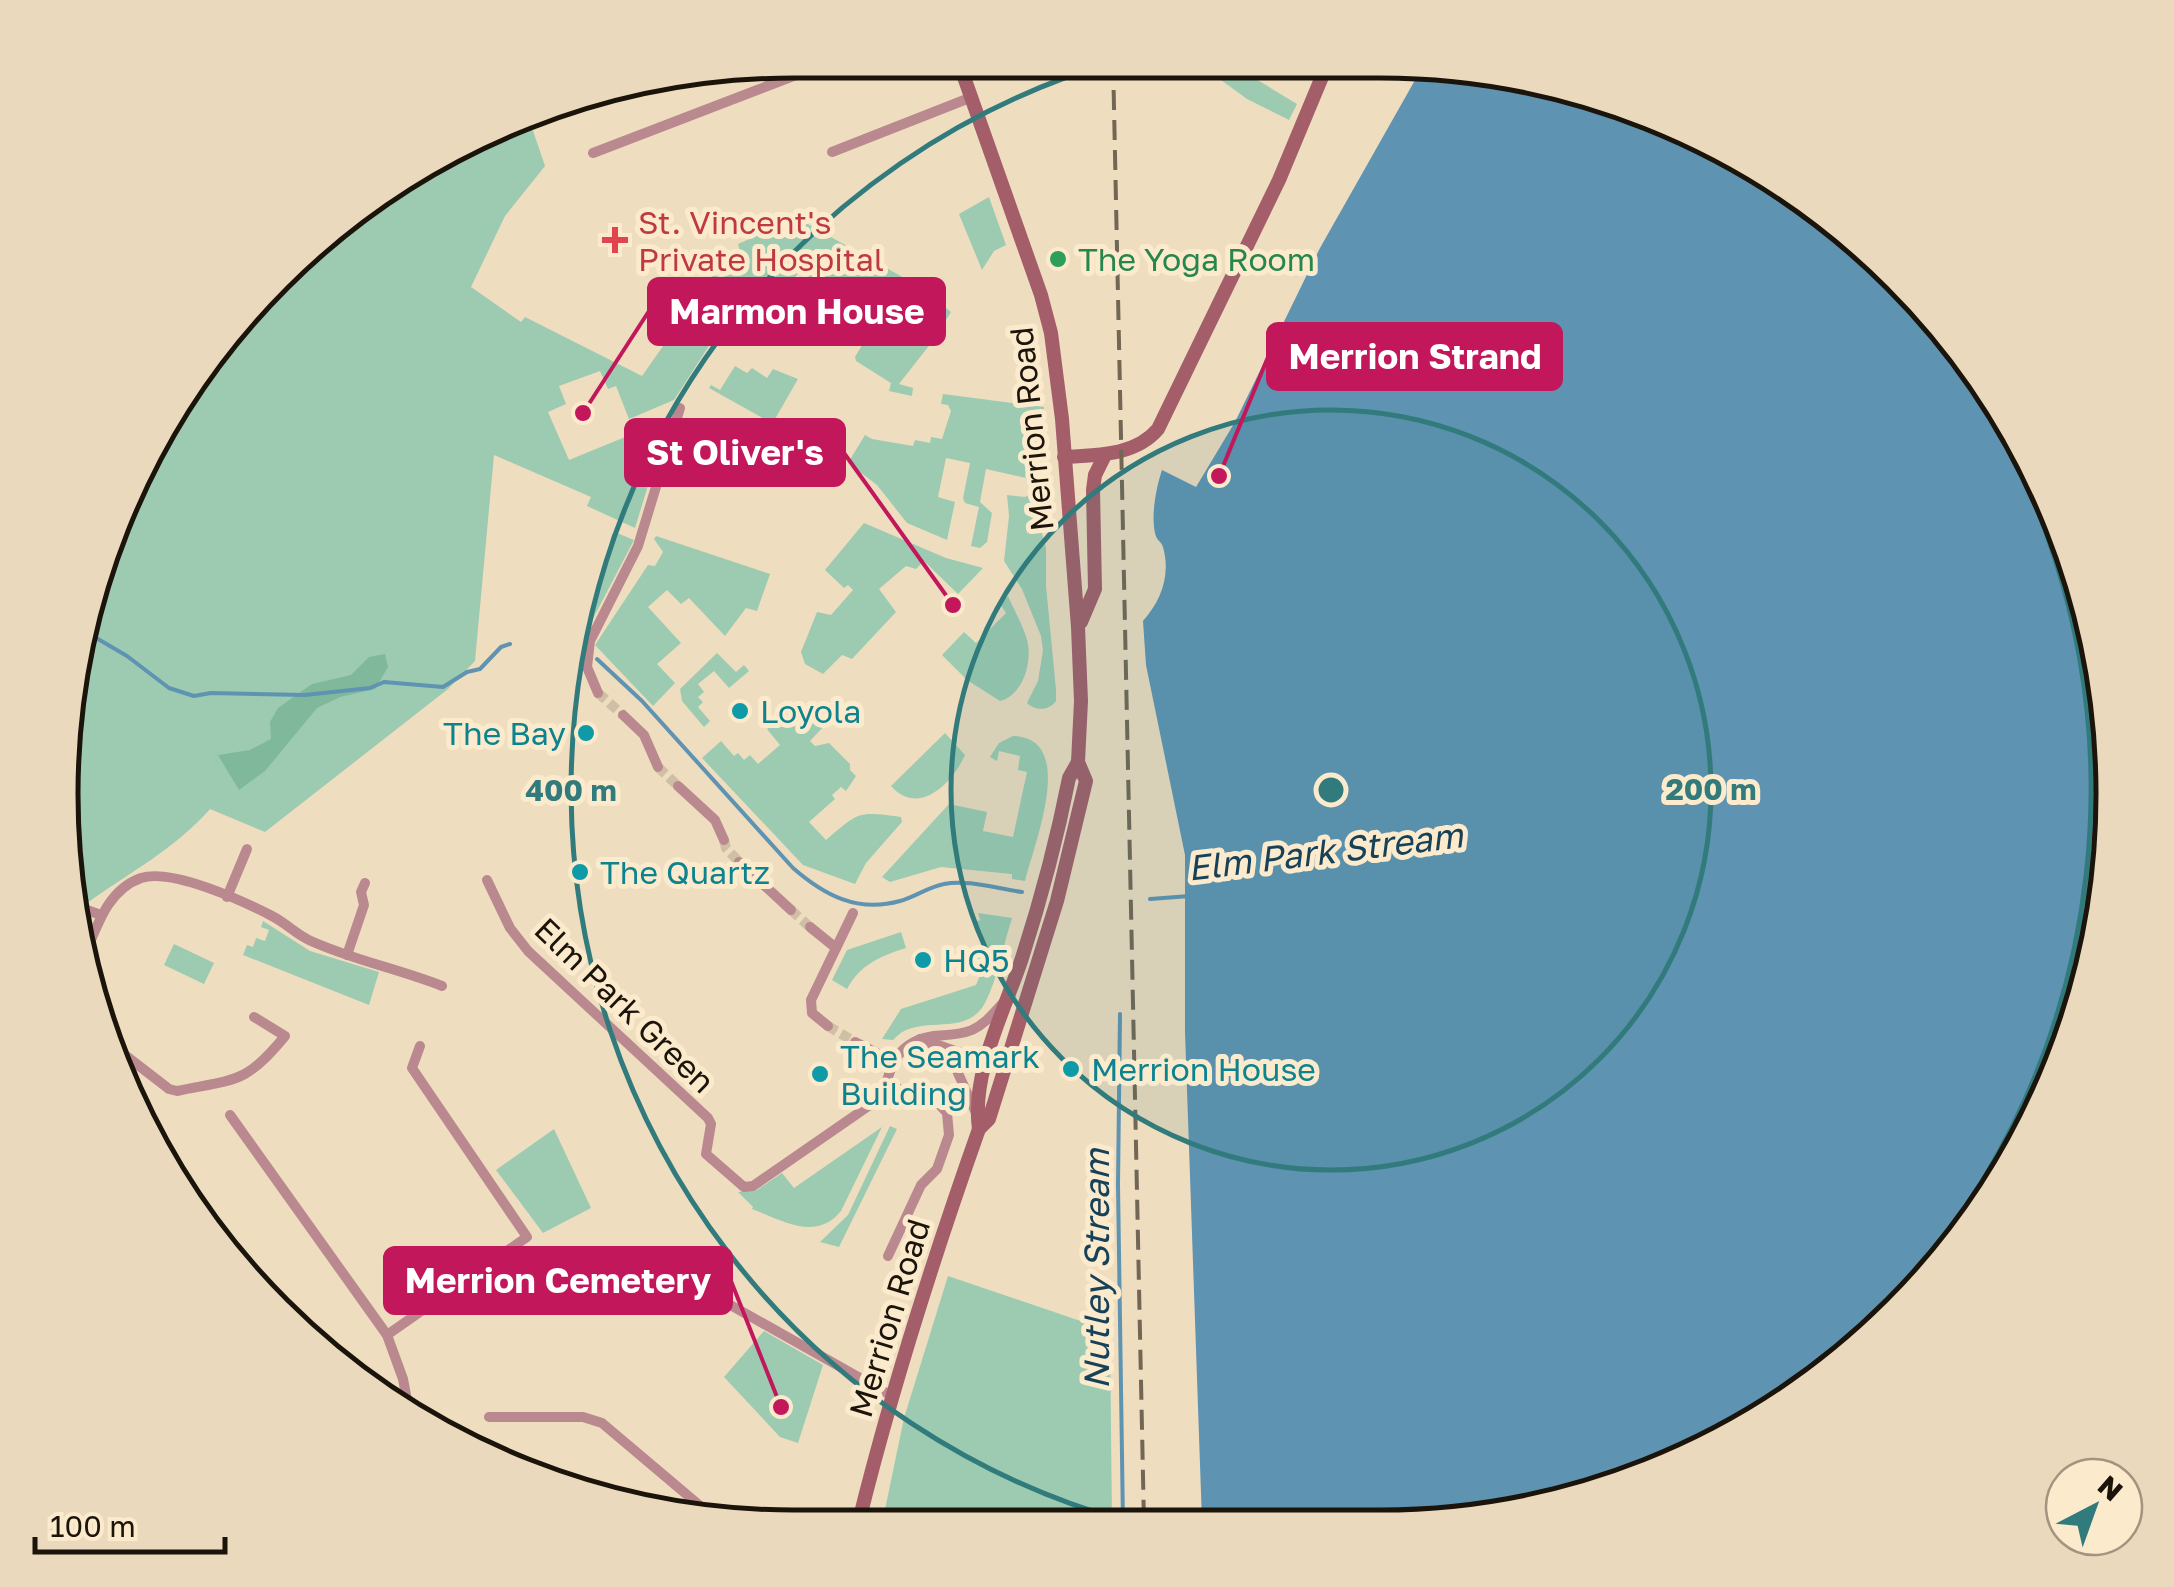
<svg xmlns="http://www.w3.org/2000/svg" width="2174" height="1587" font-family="'Golos Text',sans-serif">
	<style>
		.green { fill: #9ccbb2 }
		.forest { fill: #7fb89b }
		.water { fill: #5f93b2 }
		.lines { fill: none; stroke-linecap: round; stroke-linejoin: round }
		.stream { stroke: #5f93b2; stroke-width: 4 }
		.street-tunnel { stroke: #cfbfa5; stroke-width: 10; stroke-dasharray: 10 5; stroke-linecap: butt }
		.street { stroke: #ba898f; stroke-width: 10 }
		.secondary { stroke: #a35e69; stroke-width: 14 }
		.rail { stroke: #726654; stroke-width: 4; stroke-dasharray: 20 10; stroke-linecap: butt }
		.ring { fill: none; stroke: #327b7d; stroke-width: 5 }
		.health-dot { fill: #e0444e; stroke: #fceacd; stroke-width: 4 }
		.leisure-dot { fill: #2e9e5b; stroke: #fceacd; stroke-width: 4 }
		.culture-dot { fill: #0f9aa8; stroke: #fceacd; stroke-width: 4 }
		.labels { text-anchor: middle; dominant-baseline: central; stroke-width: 10; stroke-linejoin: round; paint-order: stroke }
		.health-label { font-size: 32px; fill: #be3a42; stroke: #fceacd; text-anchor: start }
		.leisure-label { font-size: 32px; fill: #27864d; stroke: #fceacd; text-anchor: start }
		.street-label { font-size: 32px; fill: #1b140a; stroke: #fceacd }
		.culture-label { font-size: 32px; fill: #0d838f; stroke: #fceacd; text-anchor: start }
		.water-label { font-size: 35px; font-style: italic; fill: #164259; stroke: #fceacd }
		.rim { fill: none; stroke: #1b140a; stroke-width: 5 }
		.centre { fill: #327b7d; stroke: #fceacd; stroke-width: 5 }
		.ring-label { font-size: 30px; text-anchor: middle; font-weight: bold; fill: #327b7d; stroke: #fceacd; stroke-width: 10; stroke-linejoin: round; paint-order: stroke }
		.leader { fill: none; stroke: #c2185b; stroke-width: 4 }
		.callout-dot { fill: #c2185b; stroke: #fceacd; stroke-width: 4 }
		.callout { fill: #c2185b; stroke: #c2185b; stroke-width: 4 }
		.callout-label { font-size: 35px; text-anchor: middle; font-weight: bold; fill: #fff }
	</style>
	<rect width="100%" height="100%" fill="#efddc0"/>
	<!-- green -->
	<g class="green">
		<path d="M1211,60L1223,64L1226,61L1297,104L1289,120L1247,99L1206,69Z"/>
		<path d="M529,119L545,166L505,216L471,287L521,322L525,317L642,376L713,275L723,278L740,251L738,244L797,218L915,284L951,312L935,338L899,384L913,388L912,396L889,391L891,383L856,361L855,357L877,320L863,312L866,306L816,275L813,279L799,271L769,320L736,304L674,400L629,419L616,386L608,389L600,371L559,386L566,404L548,412L569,460L662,422L667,424L635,528L587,506L591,497L494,455L475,661L448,689L265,832L210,809C176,848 129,873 87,903L68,895L66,697L135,470L242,309L386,183Z"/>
		<path d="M989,197L1006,245L994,251L982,270L959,214Z"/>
		<path d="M735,366L747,373L752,368L767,378L773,369L798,379L775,419L833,450L831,456L709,388L711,385L720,390Z"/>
		<path d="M943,394L1044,407L1040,526L1046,548V586L1056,690V701C1049,711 1035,711 1027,703L1038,681L1043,650L1041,636L1022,589L1004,561L1009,516L1007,495L1025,497L1030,494L1031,487L1027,486L1026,478L986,469L980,502L992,513L987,542L980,548L971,546L979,507L965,503L963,498L970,463L946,458L938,497L955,502L947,540L907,523L877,485L848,463L865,435L872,439L913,446L915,440L930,443L931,437L942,439L951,411L948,405L941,404Z"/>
		<path d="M864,523L946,558L983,568L958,594L924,561L916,569L906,566L879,589L896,612L852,659L842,655L823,674L805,664L801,652L817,612L831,615L853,590L848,585L844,588L825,570Z"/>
		<path d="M617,533L634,540L586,632L612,534Z"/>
		<path d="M656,536L770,574L757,611L746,608L725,636L689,598L681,604L667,590L648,607L681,643L657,664L675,683L653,706L595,645L648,565L655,566L663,552L654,539Z"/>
		<path d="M1008,596C1014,610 1023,625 1027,640C1033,662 1023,695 1000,701L967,680L942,655L964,632L976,643L1006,613L1000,604Z"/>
		<path d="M717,653L736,672L744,665L749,671L729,688L714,671L698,684L704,692L698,697L703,702L698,707L710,721L704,727L682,701L680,689Z"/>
		<path d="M810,711L824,726L810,741L815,746L829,743L850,764V770L856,776L846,791L841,787L832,795L835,799L809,822L826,840C859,812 857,811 901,817L902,822L866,863L855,884L803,865L702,758L721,741L734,756L738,753L744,760L750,755L758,764L780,745L767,729L786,712L797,723Z"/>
		<path d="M945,733L965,755C952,784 918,817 891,786Z"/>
		<path d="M1013,736C1078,737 1034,844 1025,881L1012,879V874L941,867L890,882L882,877L949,804L987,812L983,831L1013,837L1027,772L1018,770L1020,756L999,751L997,761L990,757L999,743Z"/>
		<path d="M978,913L1012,918C1003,945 998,978 985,1003C965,1040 918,1011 893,1040L882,1039L901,1009L976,985L981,973L977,958L984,955L975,922L980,920Z"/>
		<path d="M263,921L310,951L379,972L369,1005L243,955L247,945L253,947L256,938L265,941L269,930L261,927Z"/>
		<path d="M901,932L906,948C880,956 860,965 847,989L832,980L847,950Z"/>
		<path d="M174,944L214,963L204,984L164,965Z"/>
		<path d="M890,1126L897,1129L839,1247L820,1242L848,1215Z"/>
		<path d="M882,1127L841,1211C816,1242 782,1220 752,1209L753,1207L738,1192L757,1190L782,1173L794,1188Z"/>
		<path d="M554,1129L591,1208L543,1233L496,1170Z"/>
		<path d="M948,1276L1110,1331L1112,1523L882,1524L904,1418Z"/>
		<path d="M764,1331L823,1365L798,1443L780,1437L724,1377Z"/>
	</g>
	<!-- forest -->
	<path class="forest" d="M385,654L388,667L375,689L340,697L317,708L265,771L239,790L218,755L250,750L271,739L270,722L278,708L312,684L351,675L369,657Z"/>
	<!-- water -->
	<path class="water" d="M1423,66L1570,85L1788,183L1962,347L2038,469L2089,603L2112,745L2108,889L2075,1029L2016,1160L1932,1277L1827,1375L1662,1471L1477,1521L1202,1522L1185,1032V855L1146,665L1143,621C1161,601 1171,575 1163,547C1160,539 1157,542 1155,533C1151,515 1156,488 1162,470L1196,487L1235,422L1320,248Z"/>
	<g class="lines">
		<!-- stream -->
		<g class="stream">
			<path d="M86,632L127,656L169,688L194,696L211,693L305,695L370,688L384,682L443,687L467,672L480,669L501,647L510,644"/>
			<path d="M597,659L642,701L793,868C824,895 857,913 900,901C915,897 928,887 944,884C967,879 998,889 1022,892"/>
			<path d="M1150,899L1190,896"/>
			<path d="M1120,1014L1118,1185L1123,1523"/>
		</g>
		<!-- street-tunnel -->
		<g class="street-tunnel">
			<path d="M598,693L623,715"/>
			<path d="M658,767L678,786"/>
			<path d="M724,840L726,848L739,862"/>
			<path d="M791,910L810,927"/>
			<path d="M828,1026L855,1042"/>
		</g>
		<!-- street -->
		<g class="street">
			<path d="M832,152L972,97"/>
			<path d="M593,153L835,60"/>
			<path d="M598,693L587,667L590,641L638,546L680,408"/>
			<path d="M623,715L644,735L658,767"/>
			<path d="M678,786L715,820L724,840"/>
			<path d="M739,862L791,910"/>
			<path d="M487,880L510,928L528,951L708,1118L711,1124L706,1154L744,1187L753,1186L883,1096C890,1065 898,1041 934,1036C947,1035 960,1035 972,1030C985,1024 993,1014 1002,1004"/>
			<path d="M227,897L247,849"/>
			<path d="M70,904L101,915"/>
			<path d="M810,927L836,948"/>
			<path d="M347,955L364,905L361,892L365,883"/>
			<path d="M84,957C97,927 107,890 141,878C172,868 243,901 272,916C286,923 297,935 311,941C353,960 399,969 442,986"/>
			<path d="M828,1026L812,1013L811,1000L853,913"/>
			<path d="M920,1039L953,1062L976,1113"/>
			<path d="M855,1042L892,1061"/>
			<path d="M935,1044L987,1062"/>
			<path d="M109,1049L121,1052L169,1089L177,1091C236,1079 246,1084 285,1036L254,1017"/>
			<path d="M885,1084L938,1103L947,1113L949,1135L937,1169L921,1185L888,1256"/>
			<path d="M230,1115L387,1335L403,1379L409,1411"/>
			<path d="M635,1267L725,1302L892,1396"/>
			<path d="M387,1335L527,1237L412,1068L420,1046"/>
			<path d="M489,1417H583L602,1423L718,1521"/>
			<path d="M728,1523L749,1525"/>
		</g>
		<!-- secondary -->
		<g class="secondary">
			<path d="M1064,457C1097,455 1135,456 1158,429L1279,180L1329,60"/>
			<path d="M1081,622L1095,589L1093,490L1095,475L1105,455"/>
			<path d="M979,1129C971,1073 1005,1010 1022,958C1041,899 1057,839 1069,778L1078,762"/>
			<path d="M858,1525C891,1391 933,1259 979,1129L989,1119L1057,901L1086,781L1078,762L1081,701L1078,627L1062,419L1051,333L1041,295L958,60"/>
		</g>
		<!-- rail -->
		<path class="rail" d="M1113,60L1144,1523"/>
	</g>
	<!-- distance rings -->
	<circle cx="1331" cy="790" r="380" fill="#327b7d" fill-opacity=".12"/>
	<g class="ring">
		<circle cx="1331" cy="790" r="380"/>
		<path d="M1128 1522A760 760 0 0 1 1115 61M1913 301A760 760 0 0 1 1788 1397"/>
	</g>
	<!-- markers -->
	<path class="health-dot" d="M610 225h10v10h10v10h-10v10h-10v-10h-10v-10h10z"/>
	<circle class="leisure-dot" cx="1058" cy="259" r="10"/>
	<g class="culture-dot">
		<circle cx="740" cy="711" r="10"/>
		<circle cx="586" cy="733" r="10"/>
		<circle cx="580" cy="872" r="10"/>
		<circle cx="923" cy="960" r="10"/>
		<circle cx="1071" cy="1069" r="10"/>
		<circle cx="820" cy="1074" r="10"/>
	</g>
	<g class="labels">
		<!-- health labels -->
		<g class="health-label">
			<text x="638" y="222">St. Vincent's<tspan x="638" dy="37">Private Hospital</tspan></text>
		</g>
		<!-- leisure labels -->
		<g class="leisure-label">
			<text x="1078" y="259">The Yoga Room</text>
		</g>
		<!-- street labels -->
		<g class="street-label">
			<text transform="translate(1031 429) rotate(-96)">Merrion Road</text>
			<text transform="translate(625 1005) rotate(44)">Elm Park Green</text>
			<text transform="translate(889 1318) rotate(-73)">Merrion Road</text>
		</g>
		<!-- culture labels -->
		<g class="culture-label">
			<text x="760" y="711">Loyola</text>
			<text x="566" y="733" text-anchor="end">The Bay</text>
			<text x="600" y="872">The Quartz</text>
			<text x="943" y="960">HQ5</text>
			<text x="840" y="1056">The Seamark<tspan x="840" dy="37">Building</tspan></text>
			<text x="1091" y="1069">Merrion House</text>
		</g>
		<!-- water labels -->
		<g class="water-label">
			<text transform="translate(1325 851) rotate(-7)">Elm Park Stream</text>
			<text transform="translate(1096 1269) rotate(-90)">Nutley Stream</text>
		</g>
	</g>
	<!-- crop -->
	<path d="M0 0H2174V1587H0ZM794 78H1380A716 716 0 0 1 2096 794V794A716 716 0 0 1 1380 1510H794A716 716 0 0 1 78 794V794A716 716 0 0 1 794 78Z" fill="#ead9bd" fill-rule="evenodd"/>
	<path class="rim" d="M794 78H1380A716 716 0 0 1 2096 794V794A716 716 0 0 1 1380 1510H794A716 716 0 0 1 78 794V794A716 716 0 0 1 794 78Z"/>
	<circle cx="1331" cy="790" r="15" class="centre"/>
	<g class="ring-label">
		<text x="1711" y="800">200 m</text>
		<text x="571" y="801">400 m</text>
	</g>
	<!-- callouts -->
	<path class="leader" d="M583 413L649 311M1219 476L1268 357M953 605L844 453M781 1407L731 1281"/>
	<g class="callout-dot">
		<circle cx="583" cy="413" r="10"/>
		<circle cx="1219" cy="476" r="10"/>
		<circle cx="953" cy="605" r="10"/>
		<circle cx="781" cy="1407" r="10"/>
	</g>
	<g class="callout">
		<rect x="649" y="279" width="295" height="65" rx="10"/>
		<rect x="1268" y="324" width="293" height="65" rx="10"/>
		<rect x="626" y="420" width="218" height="65" rx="10"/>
		<rect x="385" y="1248" width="346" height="65" rx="10"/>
	</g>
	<g class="callout-label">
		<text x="797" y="324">Marmon House</text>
		<text x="1415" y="369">Merrion Strand</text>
		<text x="735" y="465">St Oliver's</text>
		<text x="558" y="1293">Merrion Cemetery</text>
	</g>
	<!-- north arrow -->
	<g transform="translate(2094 1507) rotate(41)"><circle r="48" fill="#fceacd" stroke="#a2947f" stroke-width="2.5"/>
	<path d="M0-8L18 38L0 25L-18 38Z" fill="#327b7d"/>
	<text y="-15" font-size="28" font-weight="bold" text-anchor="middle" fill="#1b140a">N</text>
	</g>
	<!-- scale -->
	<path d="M35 1537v15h190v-15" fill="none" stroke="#1b140a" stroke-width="5"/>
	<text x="50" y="1537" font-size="30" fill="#1b140a" stroke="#fceacd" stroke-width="8" paint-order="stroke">100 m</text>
</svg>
